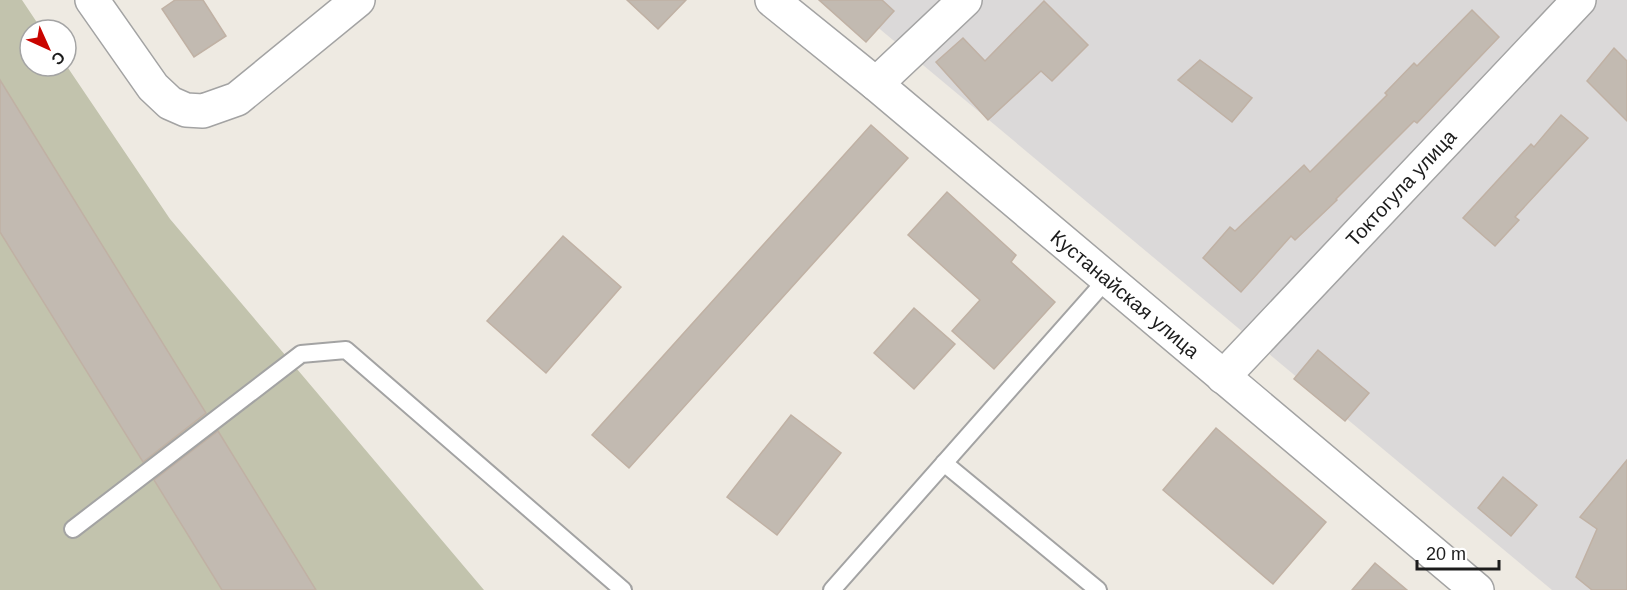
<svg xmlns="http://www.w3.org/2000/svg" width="1627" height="590" font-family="Arial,sans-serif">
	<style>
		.residential { fill: #dbd9d9 }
		.construction { fill: #c2c3ad }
		.building { fill: #c2bab1; stroke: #c0b1a4; stroke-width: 1.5 }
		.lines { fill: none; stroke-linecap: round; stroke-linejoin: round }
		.service-casing { stroke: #a3a3a3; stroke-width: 20 }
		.minor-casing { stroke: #a3a3a3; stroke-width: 36 }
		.tertiary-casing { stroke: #a3a3a3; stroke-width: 36 }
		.service { stroke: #fff; stroke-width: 16 }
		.minor { stroke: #fff; stroke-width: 33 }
		.tertiary { stroke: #fff; stroke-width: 33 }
		.labels { text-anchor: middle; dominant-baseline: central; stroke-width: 5; stroke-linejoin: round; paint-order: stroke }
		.street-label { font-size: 20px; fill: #1c1c1c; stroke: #fff }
	</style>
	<rect width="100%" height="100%" fill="#eeeae2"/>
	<!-- residential -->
	<path class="residential" d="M845,0H1627V590H1552Z"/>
	<!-- construction -->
	<path class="construction" d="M0,0H22L42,30H30V66L66,65L170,219L484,590H0Z"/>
	<!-- building -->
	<g class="building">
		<path d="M175,0H203L226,36L194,57L162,9Z"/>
		<path d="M627,0H686L658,29Z"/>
		<path d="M819,0H882L894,11L866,42Z"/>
		<path d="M1044,1L1088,45L1052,81L1041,71L988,120L936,62L963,38L985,61Z"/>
		<path d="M1472,10L1499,37L1417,123L1414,121L1336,199L1337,200L1295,240L1291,236L1241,292L1203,258L1230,227L1235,231L1304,165L1310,172L1387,95L1385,93L1414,63L1417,66Z"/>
		<path d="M1614,48L1627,61V121L1587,81Z"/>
		<path d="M1200,60L1252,98L1232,122L1178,80Z"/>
		<path d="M0,80L206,413L143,462L0,232Z"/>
		<path d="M1561,115L1588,138L1515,217L1519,220L1495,246L1463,218L1531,144L1534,147Z"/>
		<path d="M871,125L908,158L629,468L592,435Z"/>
		<path d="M947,192L1016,255L1011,262L1055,302L994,369L952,331L980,300L908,235Z"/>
		<path d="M563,236L621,287L546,373L487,321Z"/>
		<path d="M914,308L955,344L914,389L874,353Z"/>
		<path d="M1318,350L1369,393L1345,421L1294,379Z"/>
		<path d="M791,415L841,453L777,535L727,497Z"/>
		<path d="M1216,428L1326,522L1273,584L1163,490Z"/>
		<path d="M218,431L316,590H222L154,480Z"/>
		<path d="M1627,460V590H1592L1576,577L1597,529L1580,517Z"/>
		<path d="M1503,477L1537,505L1511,536L1478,508Z"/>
		<path d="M1375,563L1407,590H1352Z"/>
	</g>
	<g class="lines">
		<!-- service casing -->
		<g class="service-casing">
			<g id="service">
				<path d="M944,463L1098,590"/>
				<path d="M73,529L301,354L346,350L623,590"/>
				<path d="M832,590L1107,279"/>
			</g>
		</g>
		<!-- minor casing -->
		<g class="minor-casing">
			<g id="minor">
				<path d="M876,84L965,0"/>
				<path d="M1223,377L1579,0"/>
			</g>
		</g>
		<!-- tertiary casing -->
		<g class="tertiary-casing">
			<g id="tertiary">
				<path d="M92,0L153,87L170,103L186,110L203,111L237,99L358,0"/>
				<path d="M772,0L876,84L1477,590"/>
			</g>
		</g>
		<!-- service -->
		<use href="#service" class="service"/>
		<!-- minor -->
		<use href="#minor" class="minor"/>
		<!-- tertiary -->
		<use href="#tertiary" class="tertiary"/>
	</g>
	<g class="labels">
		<!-- street labels -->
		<g class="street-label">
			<text transform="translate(1401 188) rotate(-47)">Токтогула улица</text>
			<text transform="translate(1125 294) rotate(40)">Кустанайская улица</text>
		</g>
	</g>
	<!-- north arrow -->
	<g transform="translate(48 48) rotate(135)"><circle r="28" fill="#ffffff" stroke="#a4a4a4" stroke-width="1.5"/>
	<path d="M0-4.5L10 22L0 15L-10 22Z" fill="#c90400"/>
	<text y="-9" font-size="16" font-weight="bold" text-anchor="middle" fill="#1c1c1c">С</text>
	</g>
	<!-- scale -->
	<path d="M1417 560v9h82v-9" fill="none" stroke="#1c1c1c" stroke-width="3"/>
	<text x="1426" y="560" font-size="18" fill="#1c1c1c" stroke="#ffffff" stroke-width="4.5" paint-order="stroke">20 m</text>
</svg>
